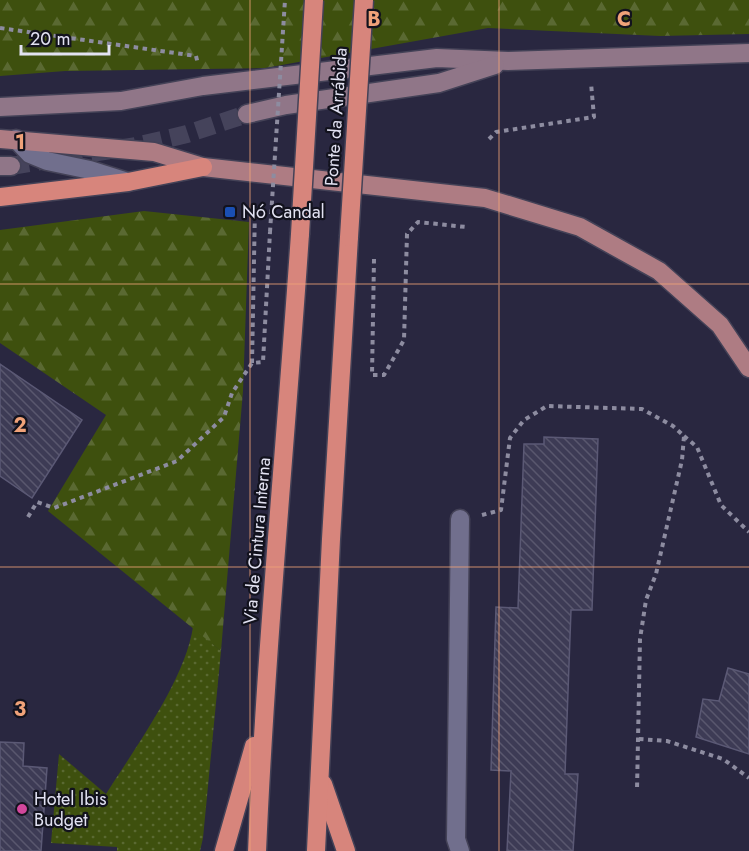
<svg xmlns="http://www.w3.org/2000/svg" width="749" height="851" font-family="Jost,sans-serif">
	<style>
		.grass { fill: url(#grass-dots) }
		.forest { fill: url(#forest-firs) }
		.building { fill: url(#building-back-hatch); stroke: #5b5975; stroke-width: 1.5 }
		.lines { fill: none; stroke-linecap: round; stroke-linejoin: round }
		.secondary-tunnel { stroke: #45435b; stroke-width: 18; stroke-dasharray: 18 9; stroke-linecap: butt }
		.lane-casing { stroke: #444257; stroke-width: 21 }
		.secondary-casing { stroke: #444257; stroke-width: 21 }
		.primary-casing { stroke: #444257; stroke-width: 21 }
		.highway-casing { stroke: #444257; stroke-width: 21 }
		.path { stroke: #8d8ca0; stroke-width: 4; stroke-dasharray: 4.5 4.5; stroke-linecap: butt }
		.lane { stroke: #716f8d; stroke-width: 18 }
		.secondary { stroke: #907688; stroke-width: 18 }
		.primary { stroke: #ae7c83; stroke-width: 18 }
		.highway { stroke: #d7857c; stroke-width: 18 }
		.highway-bridge-casing { stroke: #444257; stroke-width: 21; stroke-linecap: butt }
		.path-bridge { stroke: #8d8ca0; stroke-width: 4; stroke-dasharray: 4.5 4.5; stroke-linecap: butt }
		.highway-bridge { stroke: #d7857c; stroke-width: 18 }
		.grid { fill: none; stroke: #f0a279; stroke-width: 1.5; stroke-opacity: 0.55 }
		.transit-dot { fill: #1a4fb4; stroke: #12121d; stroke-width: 2 }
		.hotel-dot { fill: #d1479c; stroke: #12121d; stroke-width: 2 }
		.labels { text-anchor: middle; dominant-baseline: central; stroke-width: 4.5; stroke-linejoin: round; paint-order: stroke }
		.street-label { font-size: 18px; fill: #e2e2f2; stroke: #12121d }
		.poi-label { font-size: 18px; fill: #e2e2f2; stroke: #12121d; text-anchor: start }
		.grid-label { font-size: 20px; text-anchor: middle; font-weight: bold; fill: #f0a279; stroke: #12121d; stroke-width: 4.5; stroke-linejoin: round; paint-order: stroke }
	</style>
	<defs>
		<pattern id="grass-dots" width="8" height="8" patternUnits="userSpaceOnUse" patternTransform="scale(1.5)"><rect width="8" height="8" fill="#3e500e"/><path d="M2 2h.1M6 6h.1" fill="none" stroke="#5a6932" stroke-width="1.8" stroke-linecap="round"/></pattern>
		<pattern id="forest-firs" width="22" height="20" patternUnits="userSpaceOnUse" patternTransform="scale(1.5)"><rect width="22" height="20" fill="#3e500e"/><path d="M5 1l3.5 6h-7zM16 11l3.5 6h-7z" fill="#5a6932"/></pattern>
		<pattern id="building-back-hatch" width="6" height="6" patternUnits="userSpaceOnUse" patternTransform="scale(1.5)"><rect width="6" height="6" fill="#3d3b55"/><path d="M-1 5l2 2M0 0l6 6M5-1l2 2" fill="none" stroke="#59576e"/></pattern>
	</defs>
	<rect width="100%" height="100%" fill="#292740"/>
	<!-- grass -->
	<path class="grass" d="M193,627L221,651L203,838L200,851H117V847L51,843L59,754L106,794C135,748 185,680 193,627Z"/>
	<!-- forest -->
	<g class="forest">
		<path d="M0,0H749V34L660,36L488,28L265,68L65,71L0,76Z"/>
		<path d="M144,211L249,222L243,391L221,651L48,511L106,415L0,343V230Z"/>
	</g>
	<!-- building -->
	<g class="building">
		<path d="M0,364L82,420L32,498L0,476Z"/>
		<path d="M544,437L598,439L592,610H571L565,774H578L573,851H507L511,771L491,770L496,607L518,608L524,444H544Z"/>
		<path d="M728,668L749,674V754L696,737L703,699L719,701Z"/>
		<path d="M0,742L24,743L23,766L47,768L41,851H0Z"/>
	</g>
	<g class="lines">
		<!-- secondary-tunnel -->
		<path class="secondary-tunnel" d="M11,166L136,146L187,134L247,114"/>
		<!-- lane casing -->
		<g class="lane-casing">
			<g id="lane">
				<path d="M16,139L30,154L47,161L90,170L128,182"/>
				<path d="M460,851L456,839L460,519"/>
			</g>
		</g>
		<!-- secondary casing -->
		<g class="secondary-casing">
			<g id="secondary">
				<path d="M0,107L121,101L203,86L437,58L508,61L749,53"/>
				<path d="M247,114L286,105L439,83L495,65"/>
				<path d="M0,166H11"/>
			</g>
		</g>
		<!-- primary casing -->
		<g class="primary-casing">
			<path id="primary" d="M0,139L154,152L203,167L485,198L580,227L659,271L720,325L749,368"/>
		</g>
		<!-- highway casing -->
		<g class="highway-casing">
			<g id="highway">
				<path d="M0,197L128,182L203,167"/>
				<path d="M323,784L346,851"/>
				<path d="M224,851L254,746"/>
				<path d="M257,851C266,645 286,440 300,234"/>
				<path d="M316,851L331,539L349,237"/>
			</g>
		</g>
		<!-- path -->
		<g class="path">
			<path d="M0,28L196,56L198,64"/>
			<path d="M489,139L496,132L594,117L591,83"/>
			<path d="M374,259L372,375H384L404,340L407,234L418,222L466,227"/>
			<path d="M252,363L255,208"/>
			<path d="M684,436L697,447L721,505L749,532"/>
			<path d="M482,515L501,510L510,438L524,420L547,406L642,409L673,426L684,436L682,460L656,574L646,600L640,639L637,790"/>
			<path d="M28,517L37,502L54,508L177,461L224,417L232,393L252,363L263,362L270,232"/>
			<path d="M639,739L667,741L723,759L749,778"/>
		</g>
		<!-- lane -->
		<use href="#lane" class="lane"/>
		<!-- secondary -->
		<use href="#secondary" class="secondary"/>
		<!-- primary -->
		<use href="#primary" class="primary"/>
		<!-- highway -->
		<use href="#highway" class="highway"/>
		<!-- highway-bridge casing -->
		<g class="highway-bridge-casing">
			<g id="highway-bridge">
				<path d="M300,234L314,0"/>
				<path d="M349,237L364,0"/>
			</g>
		</g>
		<!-- path-bridge -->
		<path class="path-bridge" d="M270,232L285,0"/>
		<!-- highway-bridge -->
		<use href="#highway-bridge" class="highway-bridge"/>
	</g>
	<!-- grid -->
	<path class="grid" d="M250,0V851M499,0V851M0,284H749M0,567H749"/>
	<!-- markers -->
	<rect class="transit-dot" x="224" y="206" width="12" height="12" rx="3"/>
	<circle class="hotel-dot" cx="22" cy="809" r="6"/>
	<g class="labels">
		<!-- street labels -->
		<g class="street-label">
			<text transform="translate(336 117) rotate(-86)">Ponte da Arrábida</text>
			<text transform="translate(257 541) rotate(-85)">Via de Cintura Interna</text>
		</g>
		<!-- poi labels -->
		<g class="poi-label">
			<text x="242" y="212">Nó Candal</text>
			<text x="34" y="799">Hotel Ibis<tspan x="34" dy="21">Budget</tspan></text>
		</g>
	</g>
	<g class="grid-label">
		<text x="374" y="26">B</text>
		<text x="624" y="26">C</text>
		<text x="20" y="149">1</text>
		<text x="20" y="432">2</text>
		<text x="20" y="716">3</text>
	</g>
	<!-- scale -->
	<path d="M21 45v9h88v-9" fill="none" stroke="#e2e2f2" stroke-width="3"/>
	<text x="30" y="45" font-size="18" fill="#e2e2f2" stroke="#12121d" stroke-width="4.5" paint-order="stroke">20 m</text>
</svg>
